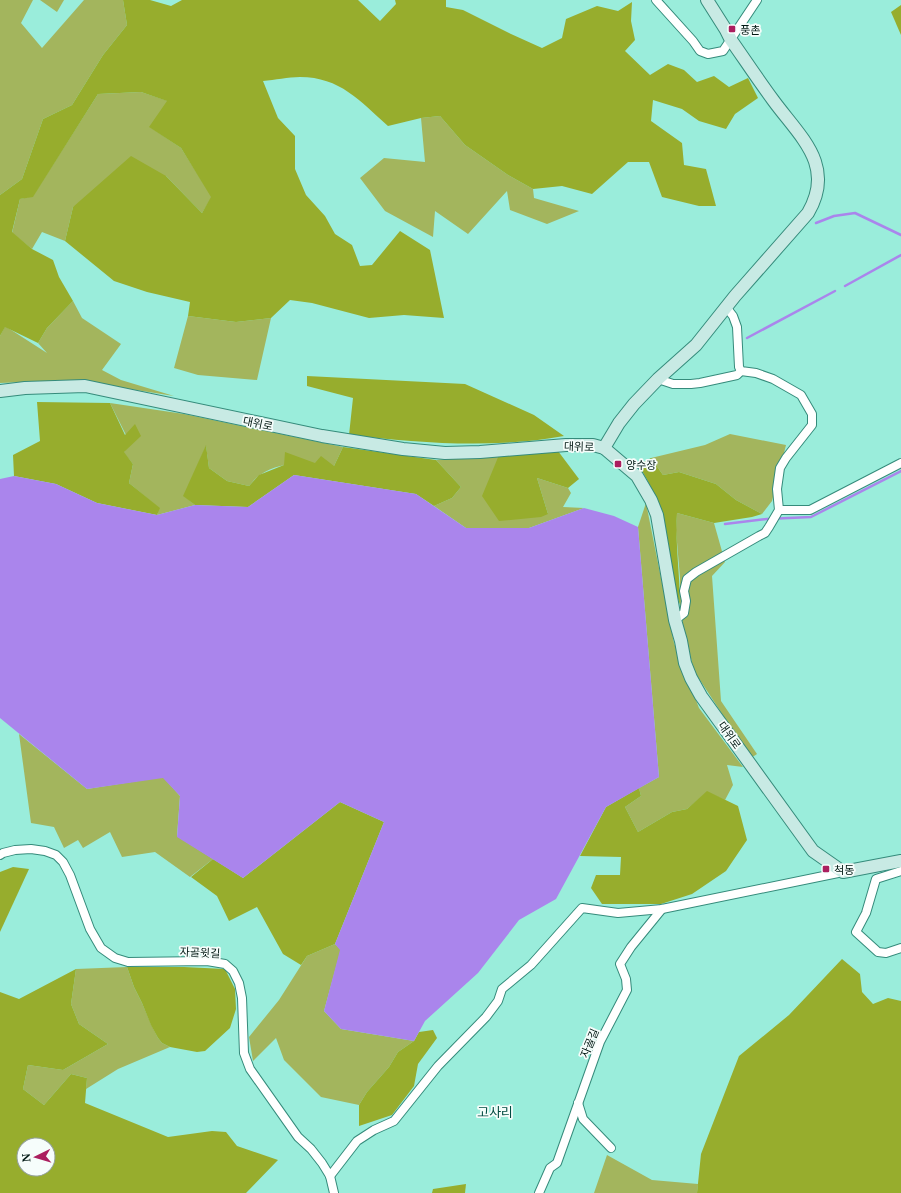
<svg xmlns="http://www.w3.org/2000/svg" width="901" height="1193" font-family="'Noto Serif','Noto Sans KR',serif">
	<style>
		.green { fill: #a3b55d }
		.forest { fill: #97ad2d; fill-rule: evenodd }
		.water { fill: #aa85ec }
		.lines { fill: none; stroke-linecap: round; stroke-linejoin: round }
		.stream { stroke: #aa85ec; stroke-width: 2.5 }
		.street-casing { stroke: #358b7b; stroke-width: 10 }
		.secondary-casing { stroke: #358b7b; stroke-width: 14 }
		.street { stroke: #fff; stroke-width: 8 }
		.secondary { stroke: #c8eae4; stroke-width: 12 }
		.poi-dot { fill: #ab1f5f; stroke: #f6fdfb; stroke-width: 1.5 }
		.labels { text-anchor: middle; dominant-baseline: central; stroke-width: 3.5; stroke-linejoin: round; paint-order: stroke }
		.poi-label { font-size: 11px; fill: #001813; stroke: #f6fdfb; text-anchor: start }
		.street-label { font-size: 11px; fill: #001813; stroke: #f6fdfb }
		.quarter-label { font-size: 13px; fill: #004c41; stroke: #f6fdfb }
	</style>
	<rect width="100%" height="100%" fill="#9aeddb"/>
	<!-- green -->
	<g class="green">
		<path d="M0,0H33L21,23L42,48L84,0H123L127,25L103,55L72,105L43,119L22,179L0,195Z"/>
		<path d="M40,0H64L57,12Z"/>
		<path d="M141,92L168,101L150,127L181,148L212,197L202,213L166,176L73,207L65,241L42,232L32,249L12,233L20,199L33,196L98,94Z"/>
		<path d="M440,116L465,145L508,175L533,189L534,198L579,211L547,224L510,210L507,191L468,234L435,211L433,237L385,211L360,178L384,158L425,162L421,118Z"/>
		<path d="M73,301L82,318L121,344L102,370L121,380L174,396L73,380L0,383V336L5,326L47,353L38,343L47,328Z"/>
		<path d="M188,316L236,322L271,318L257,380L198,375L174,368Z"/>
		<path d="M110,403L184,414L343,447L334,466C310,463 281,460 260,475C256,477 252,483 249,486L227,481L209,468L206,446L184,496L195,505L157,515L159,508L129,483L133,464L124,453L126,435Z"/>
		<path d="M730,434L786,445L772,501L762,514L736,500L716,484L679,472L663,475L651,458L705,445Z"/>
		<path d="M499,455L548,514L537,478L568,488L571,493L563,507L584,508L529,528H466L434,506L452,498L461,487L436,460Z"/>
		<path d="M646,503L674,643L699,708L743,767L727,765L733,785L725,800L707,792L687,809L672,812L638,832L625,807L641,796L639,788L659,777L638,527Z"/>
		<path d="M677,513L714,523L725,562L712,576L721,701L757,754L751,758L694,671L683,625L680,605V578L676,530Z"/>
		<path d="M19,734L87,789L163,777L180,796L177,836L213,859L190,877L155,852L122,857L110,832L83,848L78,840L64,848L54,827L31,823Z"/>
		<path d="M335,944L341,949L324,1011L341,1029L414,1041L398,1052L389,1067L367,1092L359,1105L321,1097L284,1060L276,1038L253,1061L249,1037L279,1000L307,956Z"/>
		<path d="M127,967L134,987L142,1003L151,1024L158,1038L162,1043L170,1047L118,1069L86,1089L87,1078L71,1074L44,1105L23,1089L28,1065L63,1070L108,1044L79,1024L71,1004L76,969Z"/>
		<path d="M607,1155L652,1180L698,1184L697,1193H594Z"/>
	</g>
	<!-- forest -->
	<g class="forest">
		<path d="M123,0H150L171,6L182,0H358L380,21L396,4L395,0H446V7L463,10L511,34L542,48L562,38L566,19L597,6L618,11L632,2L631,21L635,40L625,51L650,75L668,64L684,70L697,82L714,76L729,87L748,78L758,98L735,114L726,129L699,121L682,109L653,100L651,121L682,143L684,165L706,169L716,206H699L662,197L649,162H628L592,194L562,186L533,189L508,175L465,145L440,116L421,118L388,126C360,101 340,77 300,77C288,77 275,80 263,81L278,118L295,136V169L306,195L325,216L335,234L352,245L360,266L372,265L400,231L430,250L444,318L404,315L369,318L312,303L290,300L271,318L236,322L188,316L190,302L147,292L114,281L65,241L73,207L131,156L166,176L202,213L211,197L181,148L149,127L167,101L141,92L98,94L33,197L20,199L12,232L32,249L53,260L59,277L73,301L47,328L38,343L5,327L0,336V195L22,179L43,119L72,105L103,55L127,25Z"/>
		<path d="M901,5V35L891,12Z"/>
		<path d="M307,376L465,384L534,415L564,436C493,449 420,443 349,435L353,398L307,386Z"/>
		<path d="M37,402L110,403L125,435L135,424L141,436L124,452L133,464L129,483L160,508L157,515L97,503L56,484L14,476L13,455L40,441Z"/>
		<path d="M206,445L209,468L227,481L249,486L259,475L284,465L285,452L315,463L321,456L334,466L343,447L436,460L461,487L452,498L434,506L416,494L294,475L248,507L195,505L183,496Z"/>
		<path d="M558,451L579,479L568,488L537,478L548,514L541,517L499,521L482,496L499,455Z"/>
		<path d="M651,458L663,475L679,472L716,484L736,500L762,514L752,517L714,523L677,513C675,544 680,574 680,605C670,578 671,548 664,521C660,501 648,482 639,465Z"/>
		<path d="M639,788L641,796L625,807L638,832L672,812L687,809L707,791L738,806L747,840L726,871L692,894L661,904H602L591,888L596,875H620L621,857L580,856L606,807Z"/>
		<path d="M340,802L384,822L335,944L307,956L301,965L283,954L257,907L229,921L217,896L191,877L213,859L243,878Z"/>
		<path d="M13,867L29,869L0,932V872Z"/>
		<path d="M842,959L860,974L862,992L873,1004L888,998L901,1001V1193H697L701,1154L739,1056L789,1015Z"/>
		<path d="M127,967H184L225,969L235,989L236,1009L230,1028L205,1051L197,1052L170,1047L162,1043L158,1038L151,1025L142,1003L134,987Z"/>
		<path d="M76,969L71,1004L79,1024L108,1044L63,1070L28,1065L23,1089L44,1105L71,1074L87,1078L85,1103L168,1137L212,1131L226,1132L237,1146L278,1160L246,1193H0V992L19,999ZM24,1145H48V1169H24Z"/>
		<path d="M433,1030L437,1038L418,1064L414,1086L392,1115L359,1126V1105L367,1092L389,1067L398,1052L414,1041L419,1032Z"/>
		<path d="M466,1184L465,1193H432L433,1189Z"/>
	</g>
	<!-- water -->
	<path class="water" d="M294,475L416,494L466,528H529L584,508L614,516L638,527L659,777L606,807L556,899L519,920L478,973L425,1021L414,1041L341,1029L324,1011L340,950L335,944L384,822L340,802L243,878L177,837L180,796L163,778L87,789L0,718V479L14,476L56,484L97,503L157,515L195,505L248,507Z"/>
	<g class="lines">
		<!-- stream -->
		<g class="stream">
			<path d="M816,223L834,216L855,213L901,235"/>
			<path d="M845,286L901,255"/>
			<path d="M747,338L835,291"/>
			<path d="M725,524L767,519L811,517L901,471"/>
		</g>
		<!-- street casing -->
		<g class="street-casing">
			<g id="street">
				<path d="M656,0L693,41L700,51L708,54L723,51L757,0"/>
				<path d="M658,379L673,384H691L700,383L737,375L741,371"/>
				<path d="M779,510H810L901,463"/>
				<path d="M675,620L684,613L686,601L684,591L687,579L696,572L759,536L765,533L769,527L779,510L777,489L780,468L786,458L812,425V414L801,395L773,379L756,373L741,371L739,367L737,327L733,316L726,307"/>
				<path d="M0,855L3,853L15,850L31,849L45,851L56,855L63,862L70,875L90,929L101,948L115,958L128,962L207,961L225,964L233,971L239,983L242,998L244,1053L250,1069L298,1137L311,1149L322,1163L330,1176L334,1193"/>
				<path d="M901,871L876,879L866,913L856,932L878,952L886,953L901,948"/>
				<path d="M578,1103L583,1119L611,1148"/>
				<path d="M330,1176L357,1141L374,1130L394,1121L438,1066L486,1017L498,1001L502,989L531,965L582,908L618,913L662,909L843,872"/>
				<path d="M539,1193L550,1168L557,1163L600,1042L627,990L626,979L620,964L631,947L662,909"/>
			</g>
		</g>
		<!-- secondary casing -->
		<g class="secondary-casing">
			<g id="secondary">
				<path d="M0,391L25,388L85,386L322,436L403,449L445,453L480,452L566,445H593L604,448L637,476L651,500L657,515L675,620L681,641L685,663L691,678L701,696L813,851L843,872L901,861"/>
				<path d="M604,448L619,423L634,404L658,379L696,345L735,296L808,213C836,165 800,137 773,100C759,81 745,60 731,40L726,30L707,0"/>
			</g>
		</g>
		<!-- street -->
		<use href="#street" class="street"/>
		<!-- secondary -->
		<use href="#secondary" class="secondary"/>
	</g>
	<!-- markers -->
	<g class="poi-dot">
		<rect x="728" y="25" width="8" height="8" rx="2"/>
		<rect x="614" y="460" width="8" height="8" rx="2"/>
		<rect x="822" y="865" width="8" height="8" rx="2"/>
	</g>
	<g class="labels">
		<!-- poi labels -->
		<g class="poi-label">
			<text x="740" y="29">풍촌</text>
			<text x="626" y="464">양수장</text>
			<text x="834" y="869">척동</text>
		</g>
		<!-- street labels -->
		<g class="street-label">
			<text transform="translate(258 423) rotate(12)">대위로</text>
			<text transform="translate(579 446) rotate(2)">대위로</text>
			<text transform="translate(730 735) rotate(54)">대위로</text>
			<text transform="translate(200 952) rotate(3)">자골윗길</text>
			<text transform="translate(589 1043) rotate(-67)">자골길</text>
		</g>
		<!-- quarter labels -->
		<g class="quarter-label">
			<text x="495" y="1112">고사리</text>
		</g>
	</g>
	<!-- north arrow -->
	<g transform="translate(36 1157) rotate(265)"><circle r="19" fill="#f6fdfb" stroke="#94a19e"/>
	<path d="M0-3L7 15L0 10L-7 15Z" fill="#ab1f5f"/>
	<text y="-6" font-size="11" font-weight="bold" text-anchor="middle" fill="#001813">N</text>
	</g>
</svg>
